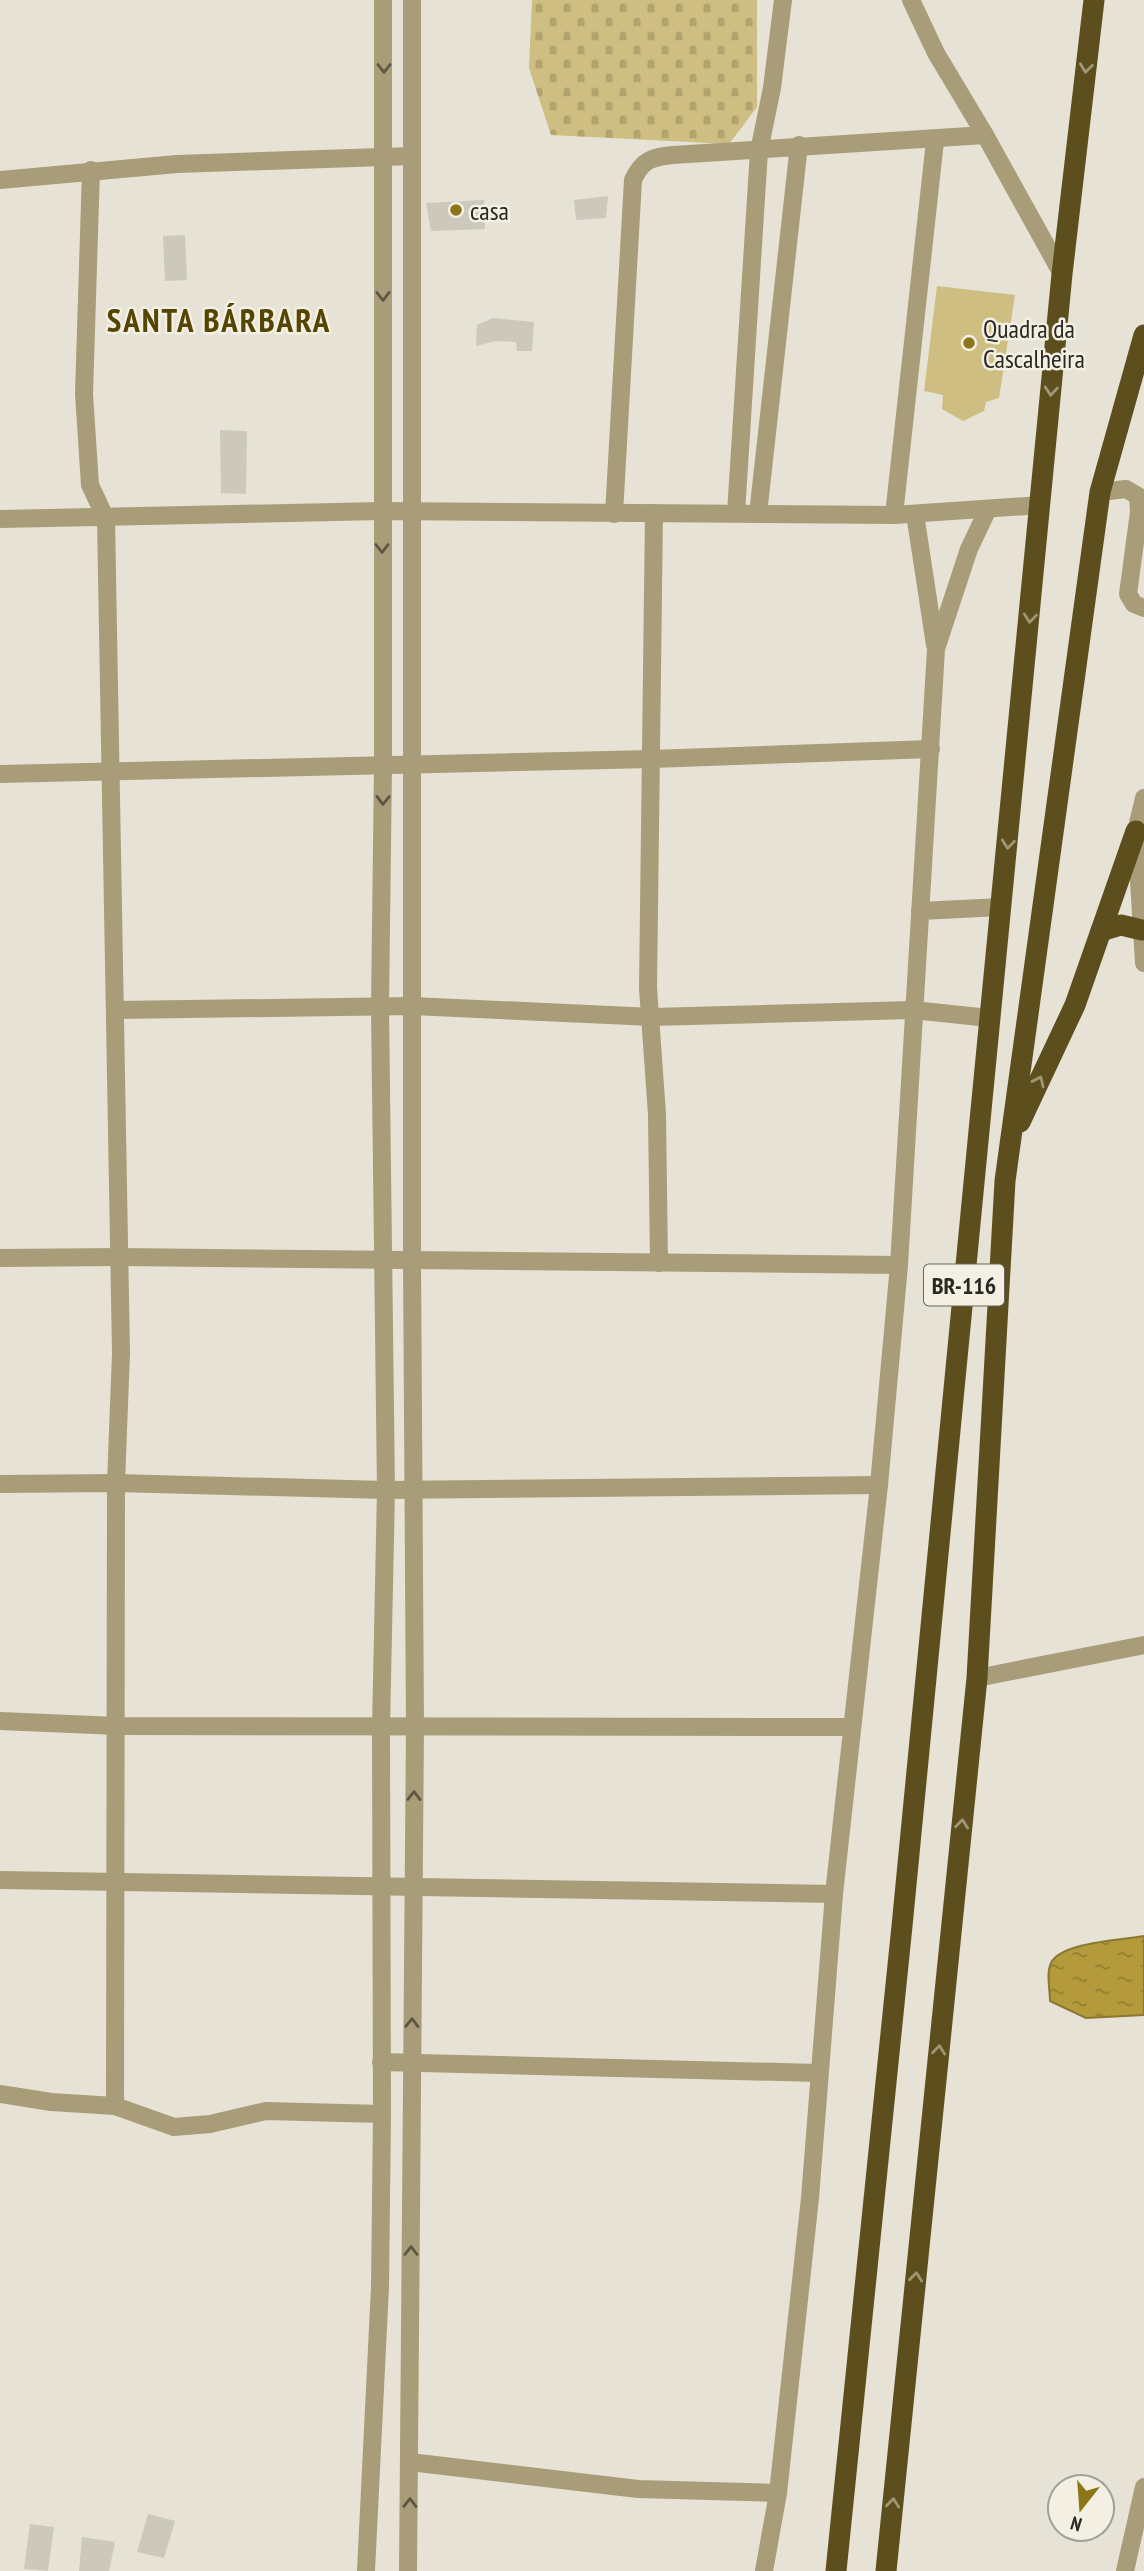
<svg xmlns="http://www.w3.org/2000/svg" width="1144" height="2571" font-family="'PT Sans Narrow',sans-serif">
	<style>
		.cemetery { fill: url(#cemetery-stones) }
		.garden { fill: #cfbe81 }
		.water { fill: url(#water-ripples); stroke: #8a7833; stroke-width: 2 }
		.building { fill: #ccc8bc }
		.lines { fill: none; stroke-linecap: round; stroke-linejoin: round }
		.minor { stroke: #a89d78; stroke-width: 18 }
		.highway { stroke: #5d4f1d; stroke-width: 21 }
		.oneway { stroke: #5c5745 }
		.oneway2 { stroke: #a09776 }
		.poi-dot { fill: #8d761a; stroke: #f3efe2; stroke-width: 2.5 }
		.labels { text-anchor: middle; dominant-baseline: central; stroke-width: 5; stroke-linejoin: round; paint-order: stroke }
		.shield { fill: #f3efe2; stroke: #66645c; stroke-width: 2 }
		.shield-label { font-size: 24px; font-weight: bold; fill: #292823 }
		.poi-label { font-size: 26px; fill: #292823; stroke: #f3efe2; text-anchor: start }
		.district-label { font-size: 33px; font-weight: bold; letter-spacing: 2px; fill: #554503; stroke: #f3efe2 }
	</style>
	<defs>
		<pattern id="cemetery-stones" width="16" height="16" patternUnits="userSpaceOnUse" patternTransform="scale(1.75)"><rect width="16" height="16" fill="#cfbe81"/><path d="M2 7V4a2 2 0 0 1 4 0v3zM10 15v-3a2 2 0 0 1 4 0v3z" fill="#b2a36f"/></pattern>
		<pattern id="water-ripples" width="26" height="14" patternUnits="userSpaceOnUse" patternTransform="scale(1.75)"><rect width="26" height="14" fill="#b49a3a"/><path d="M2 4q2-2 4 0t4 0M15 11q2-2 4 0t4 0" fill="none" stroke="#927e30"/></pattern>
	</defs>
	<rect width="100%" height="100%" fill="#e6e2d5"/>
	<!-- cemetery -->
	<path class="cemetery" d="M532,0H757V107L729,144L551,135L529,68Z"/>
	<!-- garden -->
	<path class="garden" d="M937,286L1015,295L999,398L986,402L984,411L963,421L942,409L943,395L924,391Z"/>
	<!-- water -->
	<path class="water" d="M1144,1936V2015L1086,2018L1050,2001C1050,1990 1046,1973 1051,1963C1061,1942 1123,1940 1144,1936Z"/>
	<!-- building -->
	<g class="building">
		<path d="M608,196L606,218L576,220L574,200Z"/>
		<path d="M484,200L485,229L431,231L426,203Z"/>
		<path d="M185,235L187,280L165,281L163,236Z"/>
		<path d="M493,318L534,322L532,351H517L516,342L496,341L476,346L477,325Z"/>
		<path d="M220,430L247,431L246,494L221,493Z"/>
		<path d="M148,2514L175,2521L164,2558L137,2552Z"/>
		<path d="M30,2524L54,2527L48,2571L24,2569Z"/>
		<path d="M82,2537L115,2542L109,2571H79Z"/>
	</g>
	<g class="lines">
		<!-- minor -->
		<g class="minor">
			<path d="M985,135L1062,274"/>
			<path d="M91,170L84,394L90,485L106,519L121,1353L116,1483L115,2106"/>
			<path d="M0,180L177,164L412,156"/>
			<path d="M1100,492L1126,489L1138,496L1139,512L1128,594L1134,604L1144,608"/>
			<path d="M654,513L648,988L657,1114L659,1263"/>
			<path d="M736,513L759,151L772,88L783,0"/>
			<path d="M614,514L633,180C642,160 652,157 673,155L985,135L936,53L911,0"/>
			<path d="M758,514L799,145"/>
			<path d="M915,514L935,645"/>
			<path d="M894,515L935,141"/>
			<path d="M0,519L381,511L894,515L1041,505"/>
			<path d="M0,774L652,759L931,749"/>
			<path d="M1144,798L1136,831L1144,963"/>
			<path d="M920,911L1001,907"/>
			<path d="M117,1010L412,1006L653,1017L913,1010L989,1018"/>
			<path d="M0,1258L120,1257L899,1265"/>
			<path d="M0,1484L116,1483L386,1490L879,1485"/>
			<path d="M977,1678L1144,1645"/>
			<path d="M0,1721L117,1726L852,1727"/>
			<path d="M0,1880L834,1894"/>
			<path d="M381,2062L818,2073"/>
			<path d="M0,2094L51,2102L115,2106L174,2127L210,2124L266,2111L382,2114"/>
			<path d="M410,2462L638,2489L778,2493"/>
			<path d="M366,2571L380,2287L382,2114L381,1728L386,1490L380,1007L383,766V0"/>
			<path d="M408,2571L415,1727L412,1259V0"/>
			<path d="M764,2571L778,2493L810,2198L834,1894L879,1485L899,1265L936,649L969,549L988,509"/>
			<path d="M1125,2571L1144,2487"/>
		</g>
		<!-- highway -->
		<g class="highway">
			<path d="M1101,931L1121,925L1142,930"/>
			<path d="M1020,1122L1075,1005L1136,831"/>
			<path d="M836,2571L902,1926L1062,274L1094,0"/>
			<path d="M886,2571L977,1678L1005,1181L1100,492L1144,335"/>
		</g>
	</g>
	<!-- one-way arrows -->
	<defs><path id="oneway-chevron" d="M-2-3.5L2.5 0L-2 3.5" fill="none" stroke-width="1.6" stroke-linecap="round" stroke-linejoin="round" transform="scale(1.75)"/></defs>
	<g class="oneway">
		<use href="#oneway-chevron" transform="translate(384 68) rotate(90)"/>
		<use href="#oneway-chevron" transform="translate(383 296) rotate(90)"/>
		<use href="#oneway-chevron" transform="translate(382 548) rotate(90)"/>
		<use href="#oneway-chevron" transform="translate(383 800) rotate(91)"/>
		<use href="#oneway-chevron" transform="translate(414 1796) rotate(-89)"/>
		<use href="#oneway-chevron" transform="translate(412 2023) rotate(-89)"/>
		<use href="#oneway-chevron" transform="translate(411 2251) rotate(-90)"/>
		<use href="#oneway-chevron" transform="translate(410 2503) rotate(-89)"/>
	</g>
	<g class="oneway2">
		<use href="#oneway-chevron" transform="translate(1086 68) rotate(97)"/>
		<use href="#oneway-chevron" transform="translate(1051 391) rotate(95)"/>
		<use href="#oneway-chevron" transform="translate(1030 618) rotate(96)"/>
		<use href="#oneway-chevron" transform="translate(1008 844) rotate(96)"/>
		<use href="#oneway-chevron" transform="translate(1039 1081) rotate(-65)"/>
		<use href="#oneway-chevron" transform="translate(962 1824) rotate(-84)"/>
		<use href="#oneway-chevron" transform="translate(939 2050) rotate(-84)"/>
		<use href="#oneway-chevron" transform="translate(916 2277) rotate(-84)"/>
		<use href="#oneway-chevron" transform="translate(893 2503) rotate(-84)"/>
	</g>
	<!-- markers -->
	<g class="poi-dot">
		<circle cx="456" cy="210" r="7"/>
		<circle cx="969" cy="343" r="7"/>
	</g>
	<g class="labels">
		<!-- shield labels -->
		<rect class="shield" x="924" y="1264.5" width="80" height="41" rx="5"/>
		<g class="shield-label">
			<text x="964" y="1285">BR-116</text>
		</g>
		<!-- poi labels -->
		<g class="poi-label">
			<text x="470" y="210">casa</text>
			<text x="983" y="328">Quadra da<tspan x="983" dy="30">Cascalheira</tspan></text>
		</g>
		<!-- district labels -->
		<g class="district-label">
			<text x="219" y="319">SANTA BÁRBARA</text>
		</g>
	</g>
	<!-- north arrow -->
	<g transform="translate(1081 2508) rotate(197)"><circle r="33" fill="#f3efe2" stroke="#a29f96" stroke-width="2"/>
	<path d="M0-5L12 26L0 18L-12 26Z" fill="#8d761a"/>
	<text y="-10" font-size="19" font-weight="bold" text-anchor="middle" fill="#292823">N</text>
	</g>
</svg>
